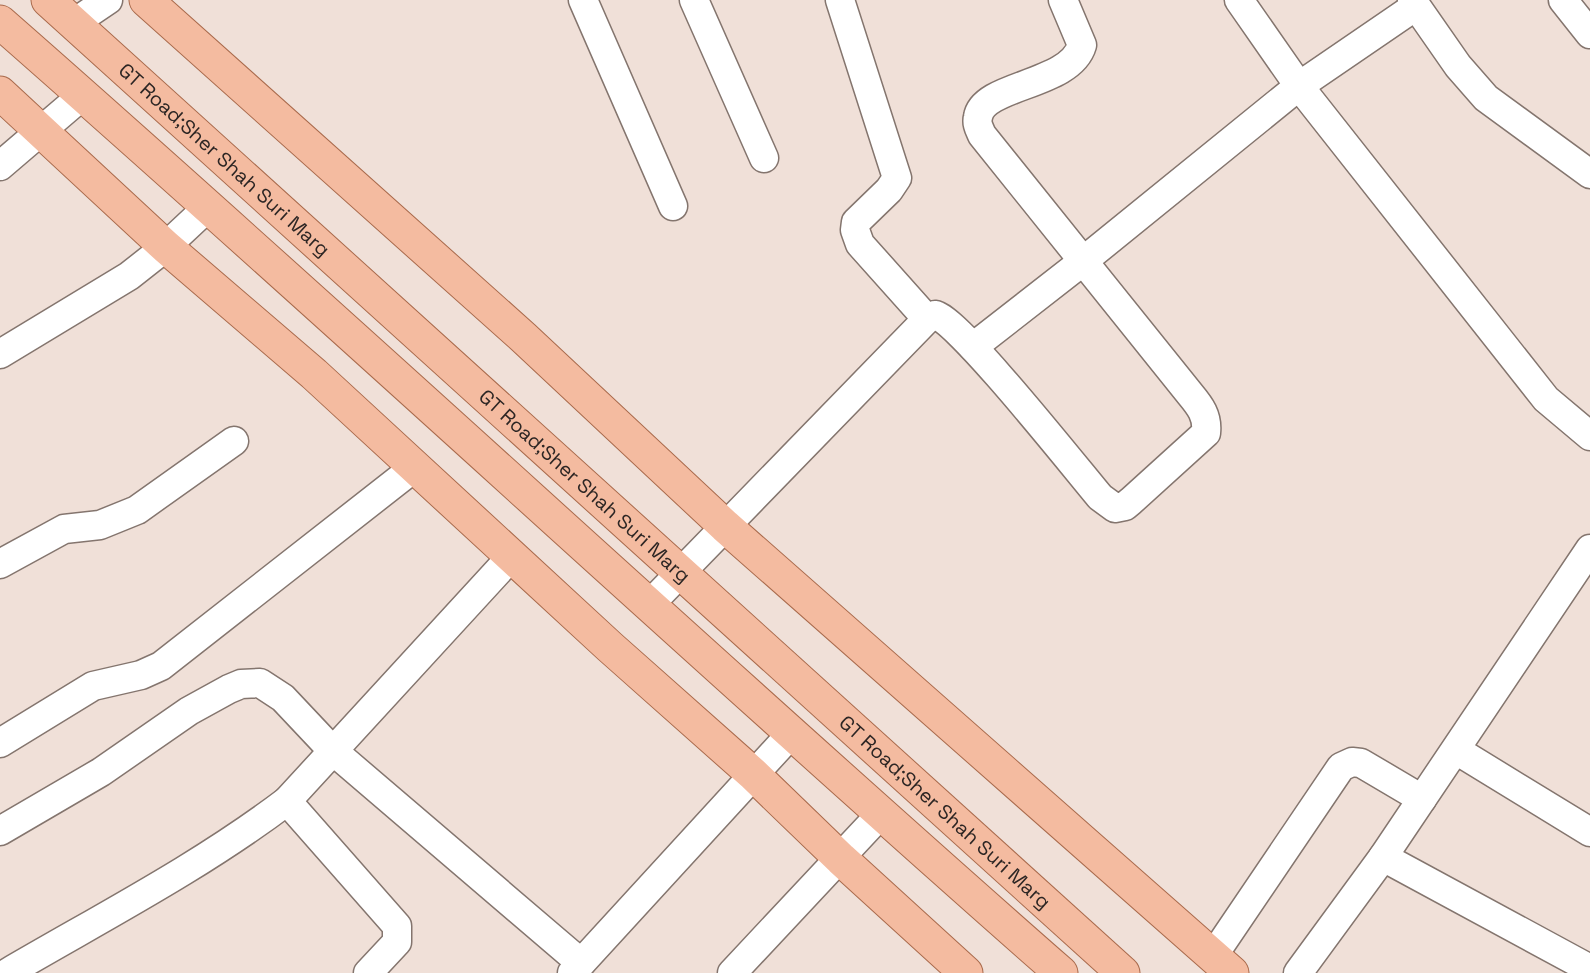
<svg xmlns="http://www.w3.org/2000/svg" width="1590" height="973" font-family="'Space Grotesk',sans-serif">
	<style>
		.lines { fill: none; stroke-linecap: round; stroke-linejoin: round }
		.minor-casing { stroke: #84756e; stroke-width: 31 }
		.major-casing { stroke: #a96a4c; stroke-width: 35 }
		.minor { stroke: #fff; stroke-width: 28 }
		.major { stroke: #f4bba0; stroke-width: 33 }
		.labels { text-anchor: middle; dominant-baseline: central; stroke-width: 4.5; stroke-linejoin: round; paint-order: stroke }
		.street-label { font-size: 20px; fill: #2d2624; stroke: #f0e0d8 }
	</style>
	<rect width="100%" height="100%" fill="#f0e0d8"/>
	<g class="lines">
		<!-- minor casing -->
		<g class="minor-casing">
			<g id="minor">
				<path d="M583,0L673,206"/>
				<path d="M694,0L764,158"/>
				<path d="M840,0L897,178L889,190L856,222L855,230L860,244L927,319"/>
				<path d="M1239,0L1299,86L1546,399L1590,436"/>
				<path d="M1412,0L1458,66L1486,98L1590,174"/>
				<path d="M1563,0L1590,34"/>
				<path d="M74,23L108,0"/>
				<path d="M0,166L83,95"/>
				<path d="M973,347L1082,262L1299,86L1416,6"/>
				<path d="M0,354L129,276L162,250L208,207"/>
				<path d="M0,564L64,529L100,525L137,510L234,441"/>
				<path d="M650,604L927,319L935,315C956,317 1078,471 1100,497L1115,508L1125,506L1131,501L1206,433C1208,416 1200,406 1190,394L982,135C980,130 976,124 978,117C983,84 1070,86 1082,45L1063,0"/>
				<path d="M0,743L93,686L141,675L161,666L415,467"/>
				<path d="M1456,750L1590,832"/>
				<path d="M287,801L397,926V942L368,973"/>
				<path d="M0,831L101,772L189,711L229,689L241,684L260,683L283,698L332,750L581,963"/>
				<path d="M1383,857L1590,969"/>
				<path d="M1213,956L1341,767L1352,762L1361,763L1422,799"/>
				<path d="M7,973C101,918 200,867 287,801L512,556"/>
				<path d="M572,973L791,734"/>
				<path d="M732,973L880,815"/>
				<path d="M1298,973L1383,857L1590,549"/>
			</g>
		</g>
		<!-- major casing -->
		<g class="major-casing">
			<g id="major">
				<path id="s1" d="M48,0L1123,973"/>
				<path d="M146,0L523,337L725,526L1232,973"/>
				<path d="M0,22C357,335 704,660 1061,973"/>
				<path d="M0,93L166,247L314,374L610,647L753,774L841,859L966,973"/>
			</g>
		</g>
		<!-- minor -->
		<use href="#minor" class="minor"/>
		<!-- major -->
		<use href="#major" class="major"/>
	</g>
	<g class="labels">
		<!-- street labels -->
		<g class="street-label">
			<text stroke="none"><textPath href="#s1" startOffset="238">GT Road;Sher Shah Suri Marg</textPath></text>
			<text stroke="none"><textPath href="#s1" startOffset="724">GT Road;Sher Shah Suri Marg</textPath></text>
			<text stroke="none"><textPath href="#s1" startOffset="1210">GT Road;Sher Shah Suri Marg</textPath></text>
		</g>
	</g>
</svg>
